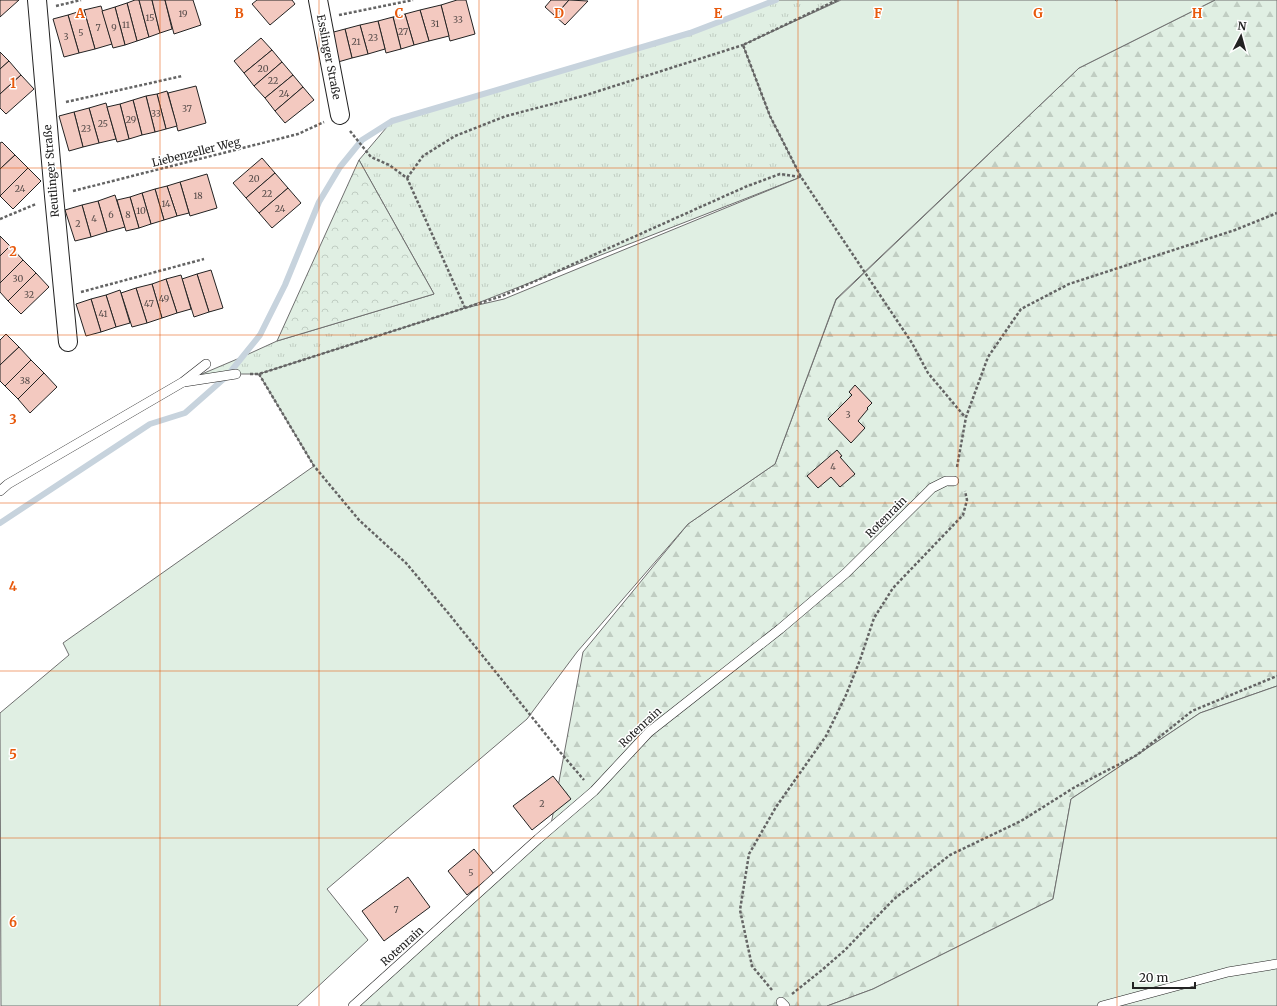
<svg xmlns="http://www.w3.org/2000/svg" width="1277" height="1006" font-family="Merriweather,serif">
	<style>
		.grass { fill: url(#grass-tufts); stroke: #6f6f6f }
		.forest { fill: url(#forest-firs); stroke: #6f6f6f }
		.park { fill: url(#park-crowns); stroke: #6f6f6f }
		.garden { fill: #e0efe3; stroke: #6f6f6f }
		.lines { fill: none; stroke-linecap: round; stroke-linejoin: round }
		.stream { stroke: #c7d3dd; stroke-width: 6 }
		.building { fill: #f3c9c0; stroke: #222 }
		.lane-casing { stroke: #222; stroke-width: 10 }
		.street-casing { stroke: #222; stroke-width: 20 }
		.path { stroke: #646464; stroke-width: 2.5; stroke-dasharray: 3 2; stroke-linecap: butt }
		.lane { stroke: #fff; stroke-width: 9 }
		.street { stroke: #fff; stroke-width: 18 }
		.grid { fill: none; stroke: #e8590c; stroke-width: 1; stroke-opacity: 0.55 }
		.labels { text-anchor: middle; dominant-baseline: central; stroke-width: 3; stroke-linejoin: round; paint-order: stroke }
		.number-label { font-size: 9px; fill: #564c4a }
		.street-label { font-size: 11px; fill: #222; stroke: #fff }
		.grid-label { font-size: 13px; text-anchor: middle; font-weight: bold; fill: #e8590c; stroke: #fff; stroke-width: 3; stroke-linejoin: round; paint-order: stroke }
	</style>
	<defs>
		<pattern id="grass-tufts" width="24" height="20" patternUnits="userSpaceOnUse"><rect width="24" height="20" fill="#e0efe3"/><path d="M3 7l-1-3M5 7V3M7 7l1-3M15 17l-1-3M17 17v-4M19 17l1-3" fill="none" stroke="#c0cdc2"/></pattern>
		<pattern id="forest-firs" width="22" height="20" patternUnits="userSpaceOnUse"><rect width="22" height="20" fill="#e0efe3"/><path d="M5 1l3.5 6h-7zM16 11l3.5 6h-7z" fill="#c0cdc2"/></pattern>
		<pattern id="park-crowns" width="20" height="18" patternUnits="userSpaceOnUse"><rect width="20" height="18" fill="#e0efe3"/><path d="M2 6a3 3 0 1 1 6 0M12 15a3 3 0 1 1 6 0" fill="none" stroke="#c0cdc2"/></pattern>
	</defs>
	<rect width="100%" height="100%" fill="#fff"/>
	<!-- grass -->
	<path class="grass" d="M776,0H839L743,45L770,116L801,177L465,308L259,374H236L183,382L242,357L277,341L434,294L359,160L392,121L690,33Z"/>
	<!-- forest -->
	<path class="forest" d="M1215,0H1277V686L1200,713L1071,799L1053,899L873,989L827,1006H358L550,830L583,652L688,524L775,464L836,300L1079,68Z"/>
	<!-- park -->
	<path class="park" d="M359,160L434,294L277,341Z"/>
	<!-- garden -->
	<g class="garden">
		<path d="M841,0H1115L1116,1L1118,0H1215L1079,68L836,299L775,464L688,524L577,652L527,719L327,889L368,940L297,1006H1L0,713L69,655L63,643L314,466L259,374L465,308L504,299L801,177L770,116L743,45Z"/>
		<path d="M1277,686V1006H827L873,989L1053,899L1071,799L1200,713Z"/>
	</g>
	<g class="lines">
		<!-- stream -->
		<path class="stream" d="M0,523L150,424L185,413L227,376L260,335L285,285L319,202L340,167L362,140L392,121L690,33L776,0"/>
	</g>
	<!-- building -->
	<g class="building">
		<path d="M0,0H19L0,17Z"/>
		<path d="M135,0H139L149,37L137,41L127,3Z"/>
		<path d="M139,0H152L160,33L149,37Z"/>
		<path d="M152,0H165L172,29L160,33Z"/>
		<path d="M165,0H193L201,25L174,34Z"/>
		<path d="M257,0H292L295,4L270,25L252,4Z"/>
		<path d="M457,0H466L475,34L450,41L441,5Z"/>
		<path d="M551,0H569L555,16L545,7Z"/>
		<path d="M569,0L588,1L565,25L555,16Z"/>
		<path d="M127,3L137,41L125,45L115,7Z"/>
		<path d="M441,5L449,36L429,41L420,10Z"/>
		<path d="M101,6L112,44L95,49L84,10Z"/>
		<path d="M115,7L125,45L113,48L102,11Z"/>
		<path d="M84,10L95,49L79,53L68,15Z"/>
		<path d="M420,10L429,41L414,45L405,14Z"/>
		<path d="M405,14L414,45L401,49L393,17Z"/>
		<path d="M68,15L79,53L64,57L53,19Z"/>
		<path d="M393,17L401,49L386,53L378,21Z"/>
		<path d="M378,21L385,49L368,54L360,25Z"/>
		<path d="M360,25L368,54L352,58L345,29Z"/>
		<path d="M345,29L352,58L338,62L330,33Z"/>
		<path d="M261,38L272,50L244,73L234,61Z"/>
		<path d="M272,50L282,62L254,86L244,73Z"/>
		<path d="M0,52L9,61L0,69Z"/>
		<path d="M9,61L21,75L0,94V69Z"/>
		<path d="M282,62L293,75L265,98L254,86Z"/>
		<path d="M21,75L34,89L6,114L0,108V94Z"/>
		<path d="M293,75L303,87L275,111L265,98Z"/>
		<path d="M196,86L206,123L178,131L168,93Z"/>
		<path d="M303,87L314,100L285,123L275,111Z"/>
		<path d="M167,91L177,126L166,129L157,94Z"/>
		<path d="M157,94L166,129L155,132L146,96Z"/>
		<path d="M146,96L155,132L142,135L133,100Z"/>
		<path d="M133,100L142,135L129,139L120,104Z"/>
		<path d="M106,103L116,139L99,143L89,108Z"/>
		<path d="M120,104L129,139L117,142L107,107Z"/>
		<path d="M89,108L99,143L83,147L74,112Z"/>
		<path d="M74,112L83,147L69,151L59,116Z"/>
		<path d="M2,142L15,155L0,169V143Z"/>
		<path d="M15,155L28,168L0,196V169Z"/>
		<path d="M262,158L275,173L246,198L233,183Z"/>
		<path d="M28,168L41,181L13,209L0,196Z"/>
		<path d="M275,173L288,188L259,213L246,198Z"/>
		<path d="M207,174L217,208L190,216L180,182Z"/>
		<path d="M180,182L189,213L177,216L167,186Z"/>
		<path d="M167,186L177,216L164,220L155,189Z"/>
		<path d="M288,188L301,203L272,228L259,213Z"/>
		<path d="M155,189L164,220L151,224L142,193Z"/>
		<path d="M142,193L151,224L139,228L130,197Z"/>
		<path d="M115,195L125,227L107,232L98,201Z"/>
		<path d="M130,197L139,228L126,231L117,200Z"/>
		<path d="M98,201L107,232L91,237L82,205Z"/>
		<path d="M82,205L91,237L75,241L65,210Z"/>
		<path d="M0,236L10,246L0,256Z"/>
		<path d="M10,246L23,260L0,283V256Z"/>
		<path d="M23,260L36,273L8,301L0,292V283Z"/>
		<path d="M211,270L223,308L209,312L197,274Z"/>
		<path d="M36,273L49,287L21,314L8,301Z"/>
		<path d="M197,274L209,312L194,317L182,279Z"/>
		<path d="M181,275L191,309L177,313L166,279Z"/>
		<path d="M166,279L177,313L162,318L152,284Z"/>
		<path d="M152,284L162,318L147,323L136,288Z"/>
		<path d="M136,288L147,323L132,327L121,293Z"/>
		<path d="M120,290L130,323L116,327L106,295Z"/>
		<path d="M106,295L116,327L101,332L91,299Z"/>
		<path d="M91,299L101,332L86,336L76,304Z"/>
		<path d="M6,334L19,347L0,365V340Z"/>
		<path d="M19,347L31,360L5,386L0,381V365Z"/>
		<path d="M31,360L44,373L18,399L5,386Z"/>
		<path d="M44,373L57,387L30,413L18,399Z"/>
		<path d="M855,385L872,403L867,408L868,409L858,421L865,428L851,443L828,419L852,395L849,392Z"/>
		<path d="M837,450L842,456L840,457L855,474L840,487L831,477L818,488L807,476Z"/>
		<path d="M553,776L571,799L532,830L513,806Z"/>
		<path d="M474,849L494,874L467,895L448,871Z"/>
		<path d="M408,877L430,907L384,941L362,911Z"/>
	</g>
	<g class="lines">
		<!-- lane casing -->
		<g class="lane-casing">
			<g id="lane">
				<path d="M184,382L236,374"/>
				<path d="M0,491L8,484L183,382L206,364"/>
				<path d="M781,1002L785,1006"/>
				<path d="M353,1006L538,839L594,791L649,732L780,629L846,573L932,488L946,481H954"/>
				<path d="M1102,1006L1228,972L1277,964"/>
			</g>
		</g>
		<!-- street casing -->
		<g class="street-casing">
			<g id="street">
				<path d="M37,0L54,196L68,342"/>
				<path d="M318,0L340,115"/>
			</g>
		</g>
		<!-- path -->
		<g class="path">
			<path d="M837,0L743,45L770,116L801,177L912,343L928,373L965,417"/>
			<path d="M56,6L81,0"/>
			<path d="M339,15L413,0"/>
			<path d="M66,102L182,76"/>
			<path d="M350,131L371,157L389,165L407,178L465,308"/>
			<path d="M407,178L423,156L455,136L506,116L583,96L743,45"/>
			<path d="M73,191L298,134L324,122"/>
			<path d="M0,219L36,204"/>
			<path d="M81,292L204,259"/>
			<path d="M250,374H259L502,296L745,187L780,174L801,177"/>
			<path d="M259,374L314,466L359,520L406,563L449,614L560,752L584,780"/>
			<path d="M957,467L966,417L988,357L1021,309L1069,284L1235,230L1277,213"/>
			<path d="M772,990L752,966L740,910L749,854L776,807L826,736L846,695L860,660L874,618L893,588L963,515L967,500L965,491"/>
			<path d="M792,994L822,970L845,950L894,899L950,855L1021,821L1075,787L1137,755L1192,711L1277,676"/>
		</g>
		<!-- lane -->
		<use href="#lane" class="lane"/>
		<!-- street -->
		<use href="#street" class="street"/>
	</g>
	<!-- grid -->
	<path class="grid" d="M160,0V1006M319,0V1006M479,0V1006M638,0V1006M798,0V1006M958,0V1006M1117,0V1006M0,168H1277M0,335H1277M0,503H1277M0,671H1277M0,838H1277"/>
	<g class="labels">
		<!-- number labels -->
		<g class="number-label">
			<text x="183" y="13">19</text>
			<text x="150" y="17">15</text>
			<text x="458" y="19">33</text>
			<text x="435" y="23">31</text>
			<text x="126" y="24">11</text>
			<text x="98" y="27">7</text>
			<text x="114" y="27">9</text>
			<text x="403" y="31">27</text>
			<text x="81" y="32">5</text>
			<text x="66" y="36">3</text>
			<text x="373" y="37">23</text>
			<text x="356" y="41">21</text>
			<text x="263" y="68">20</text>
			<text x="273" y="80">22</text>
			<text x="284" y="93">24</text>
			<text x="187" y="108">37</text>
			<text x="156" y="113">33</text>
			<text x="131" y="119">29</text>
			<text x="103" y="123">25</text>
			<text x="86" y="128">23</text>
			<text x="254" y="178">20</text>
			<text x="20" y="188">24</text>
			<text x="267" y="193">22</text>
			<text x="198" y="195">18</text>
			<text x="166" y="203">14</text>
			<text x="280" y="208">24</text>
			<text x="141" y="210">10</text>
			<text x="111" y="214">6</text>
			<text x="128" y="214">8</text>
			<text x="94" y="218">4</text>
			<text x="78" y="223">2</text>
			<text x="18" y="278">30</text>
			<text x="29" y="294">32</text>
			<text x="164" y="298">49</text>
			<text x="149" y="303">47</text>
			<text x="103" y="313">41</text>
			<text x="25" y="380">38</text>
			<text x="848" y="414">3</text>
			<text x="833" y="466">4</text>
			<text x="542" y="803">2</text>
			<text x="471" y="872">5</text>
			<text x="396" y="909">7</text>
		</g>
		<!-- street labels -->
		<g class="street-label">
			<text transform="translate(329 57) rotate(79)">Esslinger Straße</text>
			<text transform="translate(196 152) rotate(-14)">Liebenzeller Weg</text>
			<text transform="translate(51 171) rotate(-95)">Reutlinger Straße</text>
			<text transform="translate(886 517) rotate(-45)">Rotenrain</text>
			<text transform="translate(640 727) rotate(-43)">Rotenrain</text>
			<text transform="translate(402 946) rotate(-42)">Rotenrain</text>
		</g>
	</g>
	<g class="grid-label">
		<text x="80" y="18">A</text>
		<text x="239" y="18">B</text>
		<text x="399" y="18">C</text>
		<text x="559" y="18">D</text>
		<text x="718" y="18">E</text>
		<text x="878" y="18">F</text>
		<text x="1038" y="18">G</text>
		<text x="1197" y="18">H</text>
		<text x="13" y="88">1</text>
		<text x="13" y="256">2</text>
		<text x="13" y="424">3</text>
		<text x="13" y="591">4</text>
		<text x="13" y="759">5</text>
		<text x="13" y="927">6</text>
	</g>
	<!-- north arrow -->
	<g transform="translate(1241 36) rotate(6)" stroke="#ffffff" stroke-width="3" paint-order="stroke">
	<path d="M0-3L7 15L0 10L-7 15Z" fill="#222222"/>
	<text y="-6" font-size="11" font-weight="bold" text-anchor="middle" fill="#222222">N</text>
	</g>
	<!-- scale -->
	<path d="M1133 982v6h62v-6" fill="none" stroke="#222222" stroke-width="2"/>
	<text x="1139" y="982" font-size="12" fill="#222222" stroke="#ffffff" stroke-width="3" paint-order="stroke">20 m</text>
</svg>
